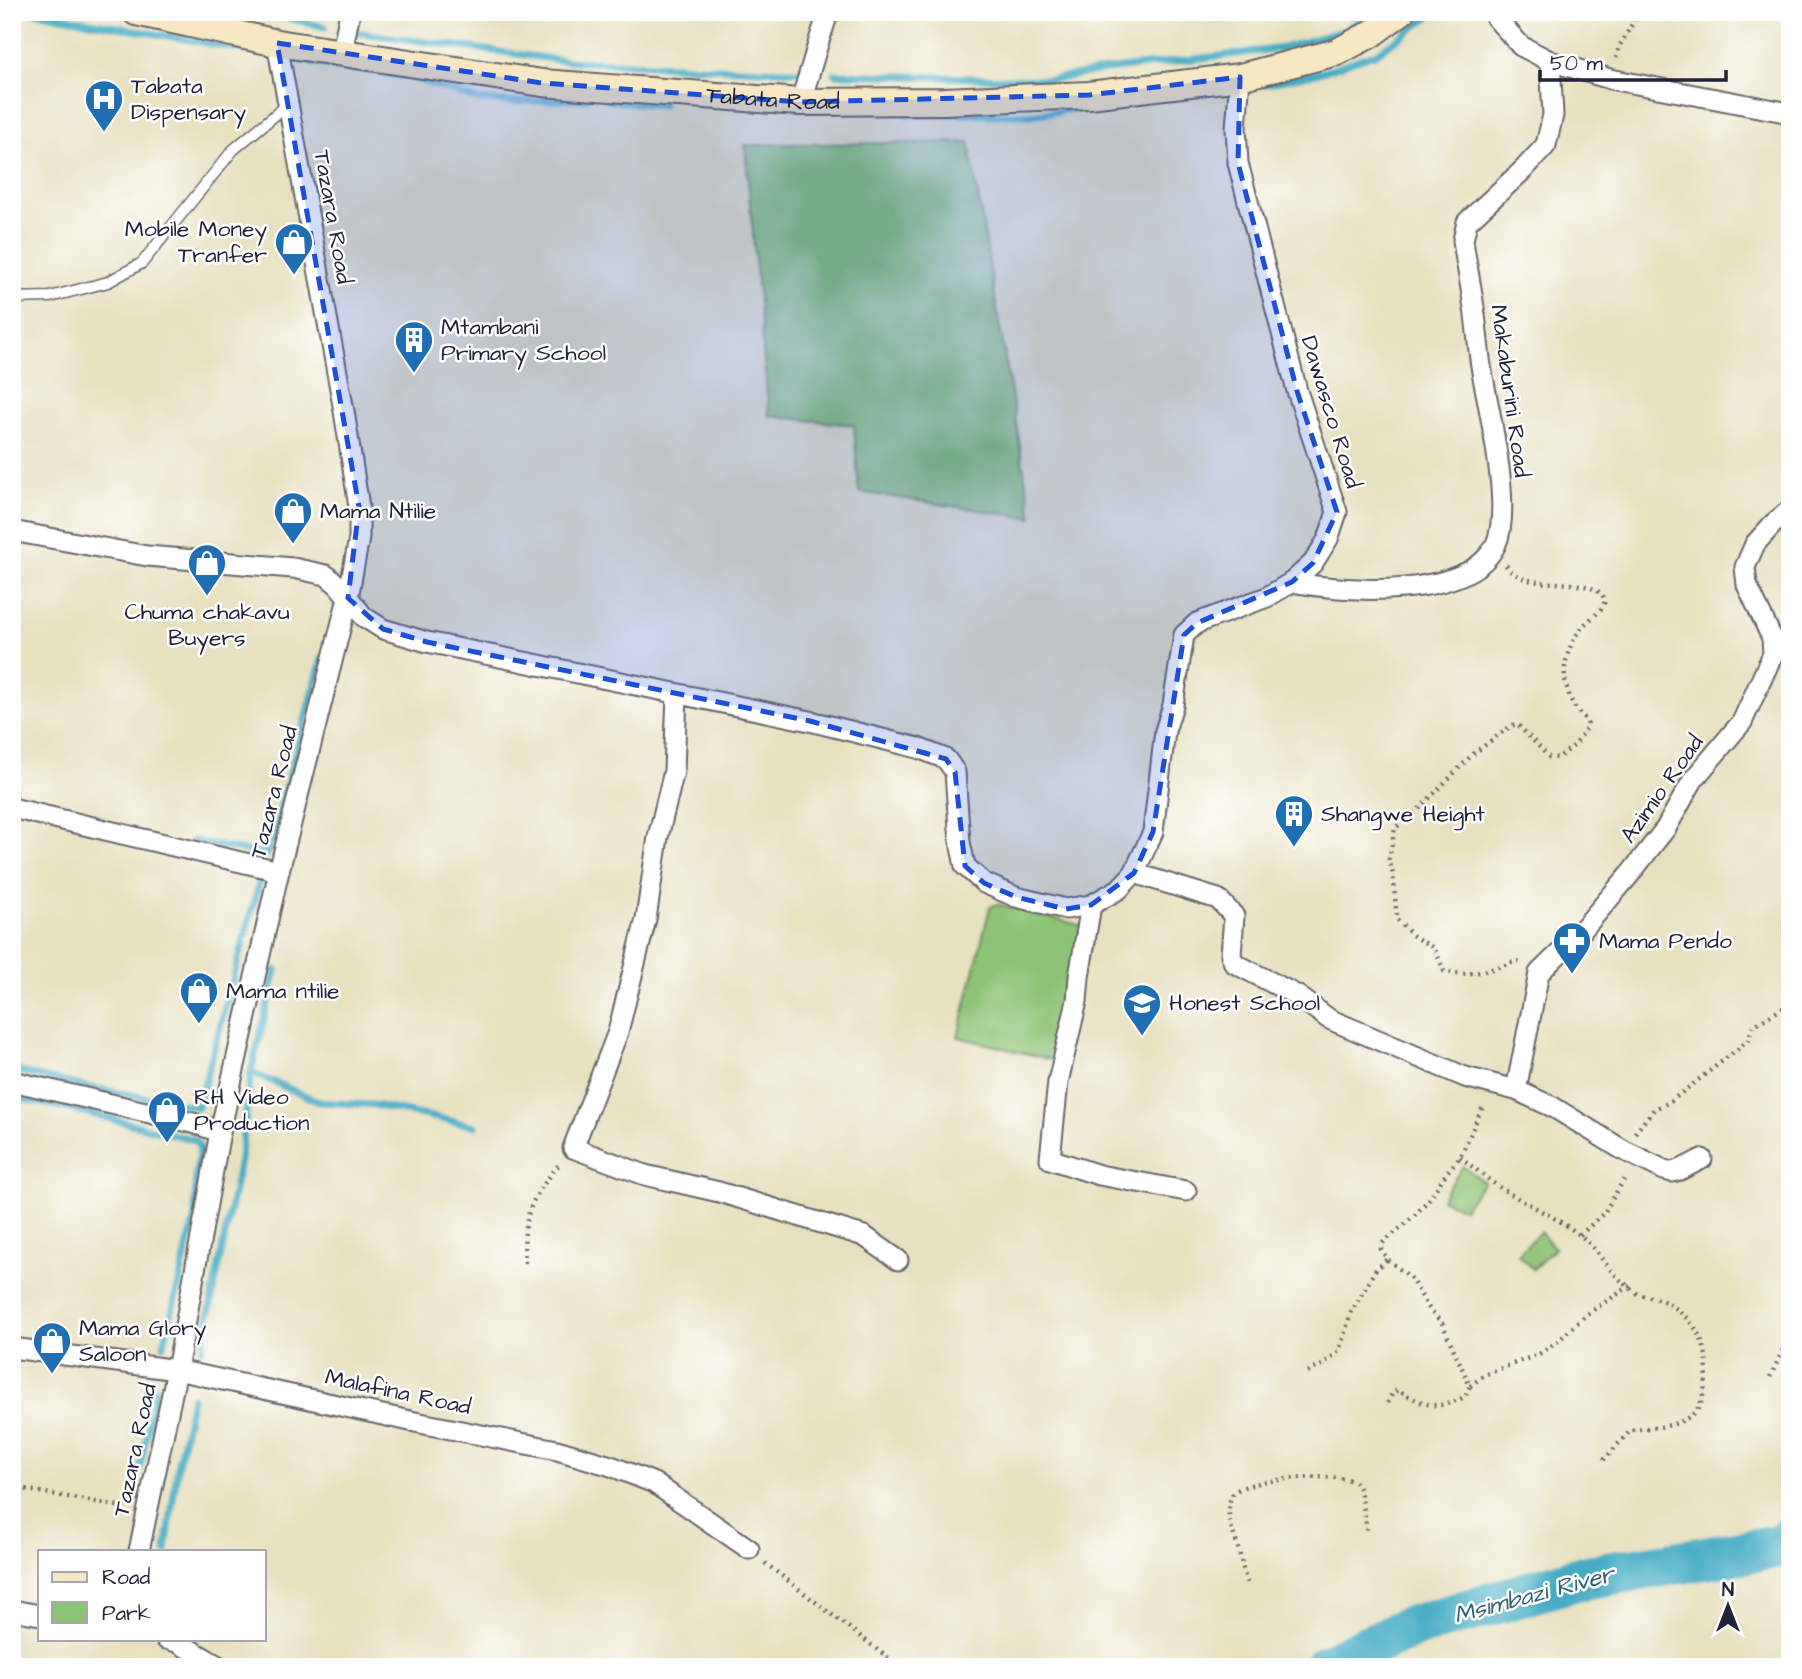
<svg xmlns="http://www.w3.org/2000/svg" width="1802" height="1679" font-family="'Architects Daughter',sans-serif">
	<style>
		.green { fill: #8dc375; stroke: #587258; stroke-width: 2 }
		.lines { fill: none; stroke-linecap: round; stroke-linejoin: round }
		.stream { stroke: #44acc4; stroke-width: 7 }
		.river { stroke: #44acc4; stroke-width: 44 }
		.lane-casing { stroke: #676569; stroke-width: 13 }
		.street-casing { stroke: #676569; stroke-width: 23 }
		.secondary-casing { stroke: #676569; stroke-width: 30 }
		.path { stroke: #676569; stroke-width: 4.5; stroke-dasharray: 2 5; stroke-linecap: butt }
		.lane { stroke: #fff; stroke-width: 10 }
		.street { stroke: #fff; stroke-width: 19 }
		.secondary { stroke: #f7e8c3; stroke-width: 26 }
		.marked { fill: #1d4ed8; fill-opacity: 0.2; stroke: #1d4ed8; stroke-width: 5; stroke-dasharray: 14 9; stroke-linejoin: round }
		.labels { text-anchor: middle; dominant-baseline: central; stroke-width: 5; stroke-linejoin: round; paint-order: stroke }
		.poi-label { font-size: 23px; fill: #22223b; stroke: #fff; text-anchor: start }
		.street-label { font-size: 23px; fill: #22223b; stroke: #fff }
		.water-label { font-size: 24px; font-style: italic; fill: #316079; stroke: #fff }
	</style>
	<rect width="100%" height="100%" fill="#fff"/>
	<filter id="ink" filterUnits="userSpaceOnUse"><feTurbulence type="fractalNoise" baseFrequency=".0143" numOctaves="2"/><feDisplacementMap in="SourceGraphic" scale="14" xChannelSelector="R" yChannelSelector="G"/><feConvolveMatrix kernelMatrix="1 2 1 2 8 2 1 2 1" color-interpolation-filters="sRGB"/></filter>
	<filter id="wash" filterUnits="userSpaceOnUse"><feTurbulence type="fractalNoise" baseFrequency=".00686" numOctaves="4" result="noise"/><feDisplacementMap in="SourceGraphic" scale="28" xChannelSelector="R" yChannelSelector="G"/><feGaussianBlur stdDeviation="1.57" result="paint"/><feColorMatrix in="noise" values="0 0 0 0 0 0 0 0 0 0 0 0 0 0 0 0 0 1.4 0 .05"/><feComposite in="paint" operator="in"/></filter>
	<g filter="url(#wash)">
		<rect width="100%" height="100%" fill="#e7e1bf"/>
		<!-- green -->
		<g class="green">
			<path d="M969,142L1032,518L859,492L854,425L769,416L745,145Z"/>
			<path d="M997,904L1083,926L1061,1062L958,1037L990,907Z"/>
			<path d="M1463,1166L1484,1182L1463,1209L1441,1199Z"/>
			<path d="M1540,1232L1555,1248L1533,1269L1518,1254Z"/>
		</g>
		<g class="lines">
			<!-- stream -->
			<g class="stream">
				<path d="M34,12L256,52"/>
				<path d="M263,12L325,27"/>
				<path d="M354,32L568,61L807,72"/>
				<path d="M312,63L408,77L479,100L514,102L587,99"/>
				<path d="M835,74L1050,80L1105,70L1283,48L1345,30L1372,12"/>
				<path d="M1266,84L1322,72L1377,53L1436,12"/>
				<path d="M609,101L663,105"/>
				<path d="M906,114L1030,115L1090,107"/>
				<path d="M12,797L62,807L103,820"/>
				<path d="M193,841L267,855L323,656"/>
				<path d="M12,1070L81,1086L198,1107L260,880"/>
				<path d="M251,1072L319,1102L374,1105L475,1126"/>
				<path d="M12,1097L76,1110L195,1140L200,1148L196,1174L195,1216L164,1345"/>
				<path d="M202,1349L240,1160L251,1072L276,970"/>
				<path d="M140,1469L156,1389"/>
				<path d="M166,1551L178,1464L192,1398"/>
			</g>
			<!-- river -->
			<path class="river" d="M1325,1667L1406,1629L1576,1579L1779,1546L1790,1539"/>
		</g>
	</g>
	<g filter="url(#ink)">
		<g class="lines">
			<!-- lane casing -->
			<g class="lane-casing">
				<path id="lane" d="M12,298L50,297L108,282L142,263L233,150L287,105"/>
			</g>
			<!-- street casing -->
			<g class="street-casing">
				<g id="street">
					<path d="M1494,12L1496,18L1521,46L1550,61L1610,79L1790,113"/>
					<path d="M342,52L350,12"/>
					<path d="M800,102C811,72 817,42 829,12"/>
					<path d="M12,531L147,556L293,568L326,575L338,585L364,617L383,629L427,642L810,721L918,748L946,759L955,772L960,842L965,866L984,883L1016,897L1066,909L1091,905L1119,889L1134,873L1153,832L1165,731L1173,705L1184,635L1197,623L1267,597L1292,582L1313,563L1328,539L1337,512L1297,391L1238,163L1236,128L1240,77"/>
					<path d="M1292,582C1342,592 1470,601 1496,544C1513,507 1488,408 1481,366C1478,347 1477,327 1474,308C1471,285 1466,263 1463,240L1467,222L1523,170L1546,145L1553,115L1550,61"/>
					<path d="M677,694L674,771L658,837L646,919L618,1032L573,1148L645,1175L719,1192L864,1236L898,1260"/>
					<path d="M12,808L279,871"/>
					<path d="M1134,873L1218,899L1234,916L1231,955L1234,963L1298,996L1329,1019L1465,1077L1516,1090L1531,1097L1553,1107L1623,1150L1664,1170L1672,1172L1680,1170L1702,1159"/>
					<path d="M1091,905L1079,977L1077,1001L1058,1082L1050,1159L1099,1175L1186,1191"/>
					<path d="M12,1081L193,1123L220,1132"/>
					<path d="M1516,1090L1539,973L1578,935L1630,874L1666,828L1693,780L1742,722L1773,654L1772,638L1747,585L1745,567L1755,544L1773,524L1790,510"/>
					<path d="M12,1348L177,1370L410,1421L557,1450L611,1466L654,1483L749,1549"/>
					<path d="M139,1551L177,1370L220,1132L279,871L348,598L359,538V507L344,411L277,43"/>
					<path d="M12,1610L40,1615"/>
					<path d="M166,1639L177,1642L220,1667"/>
				</g>
			</g>
			<!-- secondary casing -->
			<g class="secondary-casing">
				<g id="secondary">
					<path id="s1" d="M136,12L277,43L542,83L800,102L944,101L1089,95L1240,77L1337,52L1371,34L1401,12"/>
				</g>
			</g>
			<!-- path -->
			<g class="path">
				<path d="M1616,58L1619,47L1639,12"/>
				<path d="M1506,565C1527,595 1575,573 1602,594L1605,601C1601,614 1588,619 1580,630C1571,641 1563,663 1565,677C1566,687 1570,700 1576,709C1581,716 1586,717 1588,726L1575,745L1558,758L1549,757L1519,726L1516,724L1511,726L1473,754L1416,812L1395,828L1389,859L1393,875L1397,919L1412,935L1435,949L1444,971C1470,978 1492,969 1517,961L1521,962"/>
				<path d="M1635,1133L1654,1109L1670,1102L1748,1041L1753,1026L1790,1004"/>
				<path d="M1460,1157C1475,1168 1490,1182 1507,1192C1531,1206 1557,1218 1580,1235C1597,1248 1608,1271 1623,1282C1627,1285 1635,1293 1640,1295C1651,1297 1664,1300 1674,1307C1702,1328 1711,1353 1705,1386C1703,1394 1702,1404 1696,1411C1679,1429 1652,1427 1631,1430L1601,1463"/>
				<path d="M1580,1235L1604,1213L1626,1176"/>
				<path d="M525,1263C522,1214 530,1200 561,1162"/>
				<path d="M1308,1372L1322,1365L1339,1351L1351,1313L1376,1269L1387,1259"/>
				<path d="M1770,1377L1790,1335"/>
				<path d="M1470,1386L1484,1375L1539,1354L1557,1342L1587,1314L1630,1286"/>
				<path d="M1388,1403L1392,1394L1397,1390C1428,1406 1433,1411 1465,1397L1470,1386L1442,1323L1430,1310L1410,1277L1387,1259L1381,1249L1383,1243L1414,1216L1430,1198L1447,1172L1460,1157L1484,1104"/>
				<path d="M12,1487L129,1508"/>
				<path d="M765,1563L900,1667"/>
				<path d="M1247,1583C1244,1573 1242,1563 1239,1552C1235,1534 1223,1514 1232,1495C1239,1479 1342,1471 1356,1483C1362,1489 1365,1520 1367,1530"/>
			</g>
			<!-- lane -->
			<use href="#lane" class="lane"/>
			<!-- street -->
			<use href="#street" class="street"/>
			<!-- secondary -->
			<use href="#secondary" class="secondary"/>
		</g>
	</g>
	<!-- marked area -->
	<path class="marked" d="M277,43L542,83L800,102L1089,95L1240,77L1238,163L1297,391L1337,512L1313,563L1292,582L1197,623L1184,635L1153,832L1134,873L1091,905L1066,909L1016,897L984,883L965,866L955,772L946,759L810,721L427,642L383,629L348,598L359,507Z"/>
	<!-- icons -->
	<defs>
		<g id="hospital-pin" transform="scale(2.0125)"><path d="M0 17L-7.5 6A9.5 9.5 0 1 1 7.5 6Z" fill="#1f6fb2" stroke="#fff"/><path d="M-5-5h3v3.5h4V-5h3V5h-3V1.5h-4V5h-3Z" fill="#fff"/></g>
		<g id="shop-pin" transform="scale(2.0125)"><path d="M0 17L-7.5 6A9.5 9.5 0 1 1 7.5 6Z" fill="#1f6fb2" stroke="#fff"/><path d="M-5-2.5h2.3a2.7 3.5 0 0 1 5.4 0H5L5.5 6h-11ZM-1.5-2.5h3a1.5 2.3 0 0 0-3 0Z" fill="#fff"/></g>
		<g id="building-pin" transform="scale(2.0125)"><path d="M0 17L-7.5 6A9.5 9.5 0 1 1 7.5 6Z" fill="#1f6fb2" stroke="#fff"/><path d="M-4-6H4V6H1V3H-1V6H-4ZM-2.5-4.3h1.7v1.8h-1.7ZM.8-4.3h1.7v1.8H.8ZM-2.5-1h1.7V.8h-1.7ZM.8-1h1.7V.8H.8Z" fill="#fff"/></g>
		<g id="pharmacy-pin" transform="scale(2.0125)"><path d="M0 17L-7.5 6A9.5 9.5 0 1 1 7.5 6Z" fill="#1f6fb2" stroke="#fff"/><path d="M-2-6h4v4h4v4h-4v4h-4v-4h-4v-4h4Z" fill="#fff"/></g>
		<g id="school-pin" transform="scale(2.0125)"><path d="M0 17L-7.5 6A9.5 9.5 0 1 1 7.5 6Z" fill="#1f6fb2" stroke="#fff"/><path d="M0-5L7-2L0 1L-7-2ZM-4 1L0 2.5L4 1V4Q0 6-4 4Z" fill="#fff"/></g>
	</defs>
	<g fill-rule="evenodd">
		<use href="#hospital-pin" x="104" y="99"/>
		<use href="#shop-pin" x="294" y="242"/>
		<use href="#building-pin" x="414" y="340"/>
		<use href="#shop-pin" x="293" y="511"/>
		<use href="#shop-pin" x="207" y="563"/>
		<use href="#building-pin" x="1294" y="814"/>
		<use href="#pharmacy-pin" x="1572" y="941"/>
		<use href="#shop-pin" x="199" y="991"/>
		<use href="#school-pin" x="1142" y="1003"/>
		<use href="#shop-pin" x="167" y="1110"/>
		<use href="#shop-pin" x="52" y="1341"/>
	</g>
	<g class="labels">
		<!-- poi labels -->
		<g class="poi-label">
			<text x="131" y="86">Tabata<tspan x="131" dy="26">Dispensary</tspan></text>
			<text x="267" y="229" text-anchor="end">Mobile Money<tspan x="267" dy="26">Tranfer</tspan></text>
			<text x="441" y="327">Mtambani<tspan x="441" dy="26">Primary School</tspan></text>
			<text x="320" y="511">Mama Ntilie</text>
			<text x="207" y="612" text-anchor="middle">Chuma chakavu<tspan x="207" dy="26">Buyers</tspan></text>
			<text x="1321" y="814">Shangwe Height</text>
			<text x="1599" y="941">Mama Pendo</text>
			<text x="226" y="991">Mama ntilie</text>
			<text x="1169" y="1003">Honest School</text>
			<text x="194" y="1097">RH Video<tspan x="194" dy="26">Production</tspan></text>
			<text x="79" y="1328">Mama Glory<tspan x="79" dy="26">Saloon</tspan></text>
		</g>
		<!-- street labels -->
		<g class="street-label">
			<text stroke="none"><textPath href="#s1" startOffset="644">Tabata Road</textPath></text>
			<text transform="translate(333 217) rotate(80)">Tazara Road</text>
			<text transform="translate(1510 391) rotate(82)">Makaburini Road</text>
			<text transform="translate(1331 412) rotate(73)">Dawasco Road</text>
			<text transform="translate(1662 789) rotate(-55)">Azimio Road</text>
			<text transform="translate(274 792) rotate(-76)">Tazara Road</text>
			<text transform="translate(398 1392) rotate(12)">Malafina Road</text>
			<text transform="translate(135 1450) rotate(-78)">Tazara Road</text>
		</g>
		<!-- water labels -->
		<g class="water-label">
			<text transform="translate(1534 1595) rotate(-15)">Msimbazi River</text>
		</g>
	</g>
	<!-- margin -->
	<rect width="1802" height="1679" fill="none" stroke="#fff" stroke-width="42"/>
	<!-- legend -->
	<rect x="38" y="1550" width="228" height="91" fill="#ffffff" stroke="#a7a7b1" stroke-width="2"/>
	<rect x="52" y="1572" width="35" height="10" fill="#f7e8c3" stroke="#a7a7b1" stroke-width="2"/>
	<text x="102" y="1584" font-size="21" fill="#22223b">Road</text>
	<rect x="52" y="1602" width="35" height="21" fill="#8dc375" stroke="#a7a7b1" stroke-width="2"/>
	<text x="102" y="1620" font-size="21" fill="#22223b">Park</text>
	<!-- north arrow -->
	<g transform="translate(1728 1606)" stroke="#ffffff" stroke-width="5" paint-order="stroke">
	<path d="M0-5L12 26L0 18L-12 26Z" fill="#22223b"/>
	<text y="-10" font-size="19" font-weight="bold" text-anchor="middle" fill="#22223b">N</text>
	</g>
	<!-- scale -->
	<path d="M1540 70v10h186v-10" fill="none" stroke="#22223b" stroke-width="3.5"/>
	<text x="1550" y="70" font-size="21" fill="#22223b" stroke="#ffffff" stroke-width="5" paint-order="stroke">50 m</text>
</svg>
